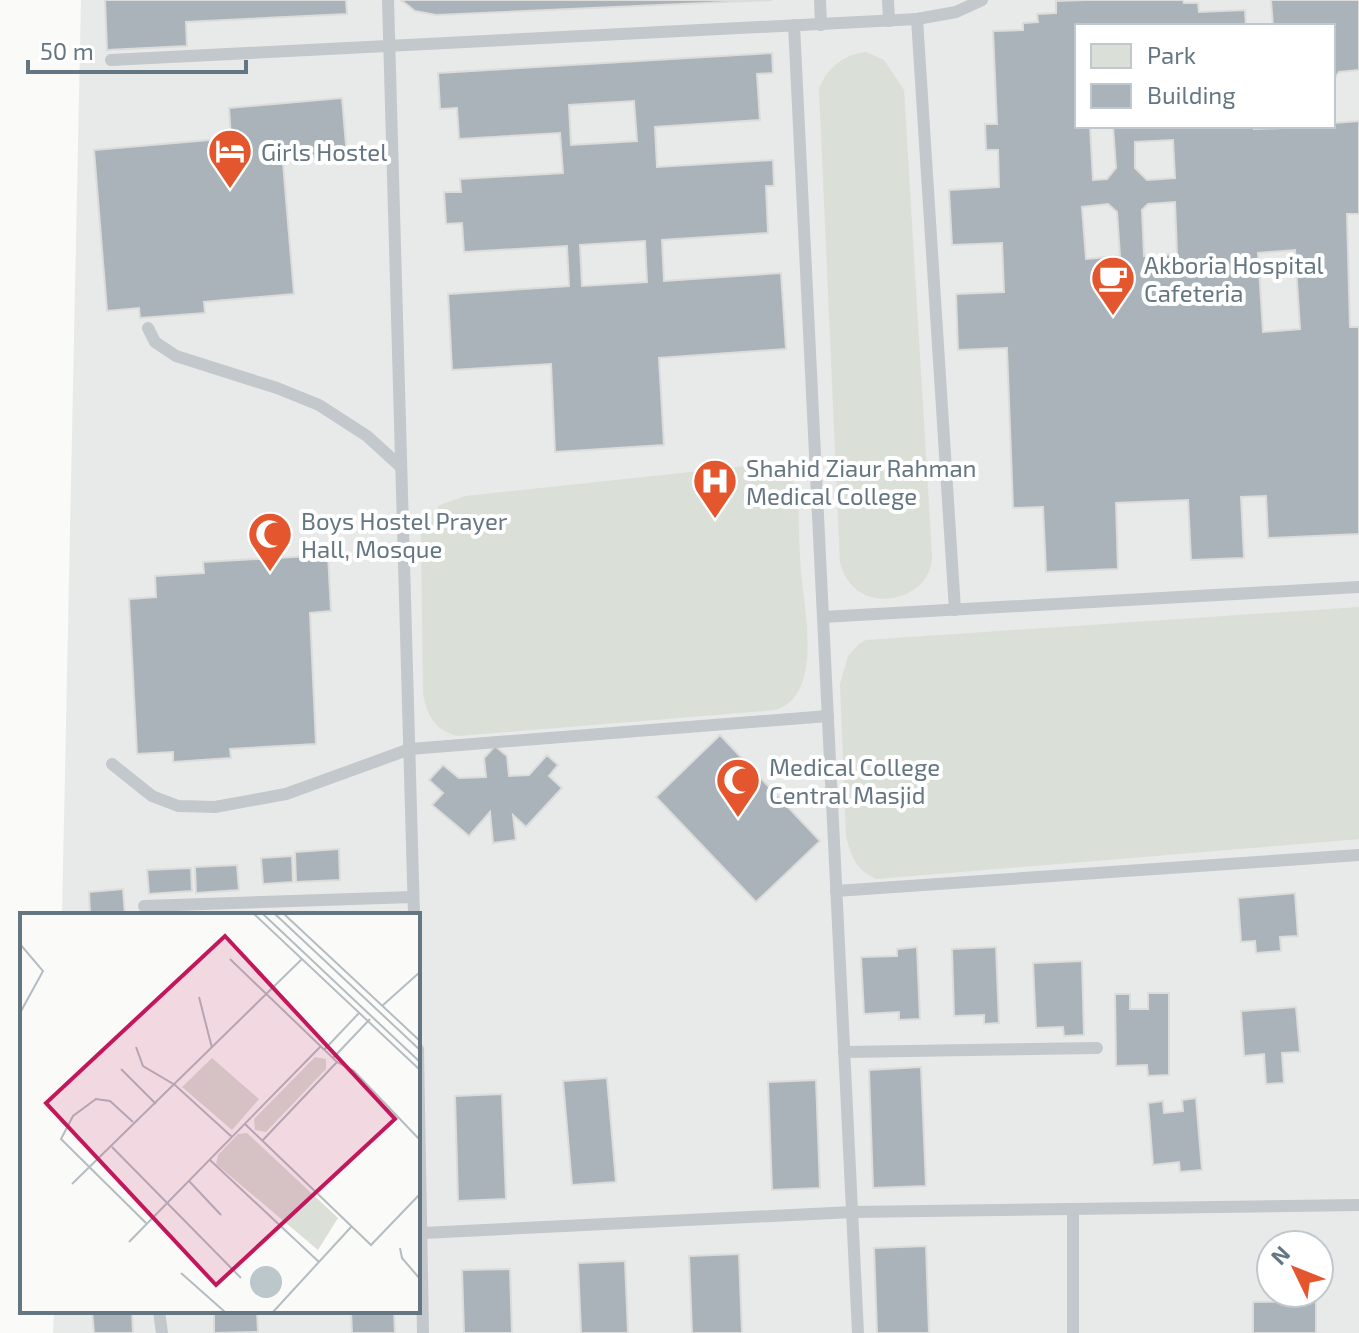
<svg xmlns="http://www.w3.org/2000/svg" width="1359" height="1333" font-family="'Exo 2',sans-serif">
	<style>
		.built { fill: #e8e9e9; fill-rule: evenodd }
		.green { fill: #dadfd7 }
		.building { fill: #aab3b9; stroke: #dcdcda; stroke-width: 2; fill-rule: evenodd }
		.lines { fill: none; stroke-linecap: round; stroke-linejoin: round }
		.lane { stroke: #c3c8cc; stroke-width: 12 }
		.labels { text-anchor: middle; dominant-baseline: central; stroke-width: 8; stroke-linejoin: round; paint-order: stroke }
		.poi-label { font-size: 24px; fill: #657683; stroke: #fff; text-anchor: start }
		.inset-road { fill: none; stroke: #b5bdc2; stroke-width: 2 }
		.view { fill: #c2185b; fill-opacity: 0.15; stroke: #c2185b; stroke-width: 4 }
		.inset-edge { fill: none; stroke: #657683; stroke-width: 4 }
	</style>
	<rect width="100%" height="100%" fill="#fafaf8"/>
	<!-- built -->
	<path class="built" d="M81,0H1359V1333H53L54,1311H418V915H62ZM1077,26H1333V126H1077ZM1271,1245H1319V1293H1271Z"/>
	<!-- green -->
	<g class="green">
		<path d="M866,52L884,60L904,90L932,556C933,601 856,621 840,563L819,89C826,69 844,54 866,52Z"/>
		<path d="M756,465C780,464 793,473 798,496C799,522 799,547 801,572C804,610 824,696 775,710L458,736C435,731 427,715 423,694L421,533L426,521L440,505L465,496Z"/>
		<path d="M1359,607V839L877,879C857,872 851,856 846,837L840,684L848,656L859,644L866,640Z"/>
	</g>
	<!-- building -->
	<g class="building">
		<path d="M105,0H346L347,14L186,22L187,46L107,50Z"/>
		<path d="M401,0H772L436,15L415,11Z"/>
		<path d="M1085,0H1183L1184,3H1198L1199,12L1245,10L1246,26H1077V126H1090L1093,180L1107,179L1116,168L1113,126H1254V129L1333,126V123L1359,121V214H1347L1350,327H1359V534L1268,538L1266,496L1241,497L1244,558L1191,560L1188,500L1116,503L1118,569L1046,572L1043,507L1013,508L1007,348L958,350L956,294L1004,292L1002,243L952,245L949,190L999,187L998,150H986L985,124H997L993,31L1023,30V23L1038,22L1037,14L1056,13V1ZM1173,140L1175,178L1147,180L1135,168V142ZM1175,202L1177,254L1144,256L1142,210L1148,204ZM1108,204L1117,212L1120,256L1086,259L1082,207ZM1295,250L1300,329L1263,332L1258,253Z"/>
		<path d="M1271,0H1359V70L1339,72L1333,81V26H1273Z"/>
		<path d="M772,53L773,73L757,74L760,120L655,127L657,167L773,160L774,186H766L768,233L662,240L664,281L781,273L786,349L659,358L664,445L555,452L551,364L452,370L448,294L569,286L567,246L464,252L462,223L446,224L444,192H461L460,179L563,173L560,133L459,139L457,108L440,109L438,73ZM634,101L637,141L571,145L569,105ZM645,241L647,282L582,286L580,245Z"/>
		<path d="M342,98L347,157L283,163L294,294L204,302L205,313L140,318L139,308L107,311L94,150L231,138L229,108Z"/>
		<path d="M328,555L331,611L310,613L316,744L230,749L231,758L173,762V752L137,754L129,599L156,597L155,576L204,573L203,562Z"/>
		<path d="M720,735L820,841L756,902L656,797Z"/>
		<path d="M495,746L507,756L509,776L529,775L547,755L558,765L549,776L562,788L526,827L513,815L516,840L493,843L490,812L469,836L432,805L443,793L429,780L443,765L459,778L486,777L484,758Z"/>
		<path d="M339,849L340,880L296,882L295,852Z"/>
		<path d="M292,856L293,882L263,884L261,858Z"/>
		<path d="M237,865L239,890L196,893L195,867Z"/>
		<path d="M191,868L192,891L149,894L147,870Z"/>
		<path d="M123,889L125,915H90L89,892Z"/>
		<path d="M1295,893L1298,936L1280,937L1281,951L1256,953L1255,941L1241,942L1238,898Z"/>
		<path d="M917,947L920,1019L899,1020V1012L864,1014L861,957L897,956V949Z"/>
		<path d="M996,947L999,1023L984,1024V1015L954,1016L952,949Z"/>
		<path d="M1082,961L1084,1035L1064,1036L1063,1027L1036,1028L1033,963Z"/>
		<path d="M1148,993H1169V1075L1148,1076L1147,1065L1116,1066L1115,994H1130V1009H1148Z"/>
		<path d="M1296,1007L1300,1052L1282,1053L1284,1083L1266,1084L1264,1054L1244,1056L1241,1011Z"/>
		<path d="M921,1067L926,1186L873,1188L869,1070Z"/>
		<path d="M607,1078L616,1182L572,1185L563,1081Z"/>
		<path d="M816,1080L820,1188L772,1190L768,1082Z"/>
		<path d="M502,1094L506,1199L458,1201L455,1096Z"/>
		<path d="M1196,1098L1202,1170L1180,1172L1179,1162L1153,1165L1148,1103L1163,1101L1164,1113L1183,1111L1182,1100Z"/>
		<path d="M926,1246L929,1333H877L874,1248Z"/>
		<path d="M739,1254L742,1333H692L689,1256Z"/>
		<path d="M625,1261L628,1333H581L578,1263Z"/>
		<path d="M510,1269L512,1333H464L462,1270Z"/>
		<path d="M1316,1301V1333H1253V1302Z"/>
		<path d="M92,1311H132L133,1333H94Z"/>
		<path d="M214,1311H257L258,1332L214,1333Z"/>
		<path d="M351,1311H394L395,1333H352Z"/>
	</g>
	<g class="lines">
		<!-- lane -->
		<g class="lane">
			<path d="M388,0L414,915"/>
			<path d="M820,0L821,25"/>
			<path d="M888,0L889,21"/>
			<path d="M917,19L955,610"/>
			<path d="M794,25L858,1333"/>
			<path d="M111,60L917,19L956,12L982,0"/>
			<path d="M148,328L155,342L176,356L277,388L319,405L367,436L401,467"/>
			<path d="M823,617L1359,587"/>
			<path d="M112,764L152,796L178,806L215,807L286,794L410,749L828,716"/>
			<path d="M836,891L1359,855"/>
			<path d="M144,906L413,897"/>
			<path d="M418,1049L423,1333"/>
			<path d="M844,1052L1097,1048"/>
			<path d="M1073,1209V1333"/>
			<path d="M423,1233L852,1212L1359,1205"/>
			<path d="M159,1311L162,1333"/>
		</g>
	</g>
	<!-- icons -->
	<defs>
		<g id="hotel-pin" transform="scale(2.3)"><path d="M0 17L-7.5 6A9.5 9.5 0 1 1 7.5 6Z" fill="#e4572e" stroke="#fff"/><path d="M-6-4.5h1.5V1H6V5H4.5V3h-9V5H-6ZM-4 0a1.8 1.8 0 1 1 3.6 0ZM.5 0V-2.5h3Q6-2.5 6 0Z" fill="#fff"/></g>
		<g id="cafe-pin" transform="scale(2.3)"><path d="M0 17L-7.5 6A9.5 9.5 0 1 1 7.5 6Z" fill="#e4572e" stroke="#fff"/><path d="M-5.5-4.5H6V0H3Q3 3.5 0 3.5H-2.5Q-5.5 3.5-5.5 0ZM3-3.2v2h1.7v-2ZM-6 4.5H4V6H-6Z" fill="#fff"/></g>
		<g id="hospital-pin" transform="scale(2.3)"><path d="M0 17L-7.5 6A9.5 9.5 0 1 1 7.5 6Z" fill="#e4572e" stroke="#fff"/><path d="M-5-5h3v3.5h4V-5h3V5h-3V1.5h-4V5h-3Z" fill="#fff"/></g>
		<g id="mosque-pin" transform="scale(2.3)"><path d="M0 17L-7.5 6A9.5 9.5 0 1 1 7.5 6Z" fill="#e4572e" stroke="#fff"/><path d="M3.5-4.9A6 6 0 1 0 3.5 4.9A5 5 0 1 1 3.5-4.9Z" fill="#fff"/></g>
	</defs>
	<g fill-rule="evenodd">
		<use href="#hotel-pin" x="230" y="151"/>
		<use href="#cafe-pin" x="1113" y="278"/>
		<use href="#hospital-pin" x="715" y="481"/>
		<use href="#mosque-pin" x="270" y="534"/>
		<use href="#mosque-pin" x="738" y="780"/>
	</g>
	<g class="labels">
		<!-- poi labels -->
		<g class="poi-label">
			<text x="261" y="151">Girls Hostel</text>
			<text x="1144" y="264">Akboria Hospital<tspan x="1144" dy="28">Cafeteria</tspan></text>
			<text x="746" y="467">Shahid Ziaur Rahman<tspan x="746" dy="28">Medical College</tspan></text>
			<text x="301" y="520">Boys Hostel Prayer<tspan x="301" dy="28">Hall, Mosque</tspan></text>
			<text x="769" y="766">Medical College<tspan x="769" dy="28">Central Masjid</tspan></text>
		</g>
	</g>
	<!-- overview -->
	<g transform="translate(20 913)">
		<rect width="400" height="400" fill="#fafaf8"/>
		<path d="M295,144L306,146V156L246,219L235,217L234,206ZM192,145L239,186L212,217L162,174ZM227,220L318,305L298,337L196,251L198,242L218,221Z" fill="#dadfd7"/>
		<path d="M230 369a16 16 0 1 1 32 0a16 16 0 1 1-32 0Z" fill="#bbc7cb"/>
		<path class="inset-road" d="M234,1L400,157M243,1L400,149M255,1L400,137M264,1L400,128M0,31L23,58L0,100M210,46L317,149L334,158L400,227M179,84L192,135M362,93L400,59M116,134L123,153L155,172L212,224M304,137L339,100M313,145L350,106M101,156L136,191M113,209L90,188L76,186L53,203L41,226L127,311M225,211L351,332L400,281M242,228L317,149M92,234L221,365M190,247L299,349M169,268L201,302M52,271L282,46M109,329L301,133M380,335L382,345L400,366M161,360L205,399M253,399L332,313"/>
		<path class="view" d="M205,23L375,206L196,372L26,190Z"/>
		<rect width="400" height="400" class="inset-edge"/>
	</g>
	<!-- legend -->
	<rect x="1075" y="24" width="260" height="104" fill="#ffffff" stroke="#c1c8cd" stroke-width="2"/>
	<rect x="1091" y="44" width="40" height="24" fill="#dadfd7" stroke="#c1c8cd" stroke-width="2"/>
	<text x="1147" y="64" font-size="24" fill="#657683">Park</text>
	<rect x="1091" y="84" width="40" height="24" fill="#aab3b9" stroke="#c1c8cd" stroke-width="2"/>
	<text x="1147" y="104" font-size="24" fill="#657683">Building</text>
	<!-- north arrow -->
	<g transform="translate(1295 1269) rotate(313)"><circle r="38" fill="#ffffff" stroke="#c1c8cd" stroke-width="2"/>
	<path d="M0-6L14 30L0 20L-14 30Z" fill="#e4572e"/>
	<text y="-12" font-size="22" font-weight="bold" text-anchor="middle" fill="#657683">N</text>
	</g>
	<!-- scale -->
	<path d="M28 60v12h218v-12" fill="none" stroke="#657683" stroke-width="4"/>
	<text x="40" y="60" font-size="24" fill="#657683" stroke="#ffffff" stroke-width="6" paint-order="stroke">50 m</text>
</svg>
